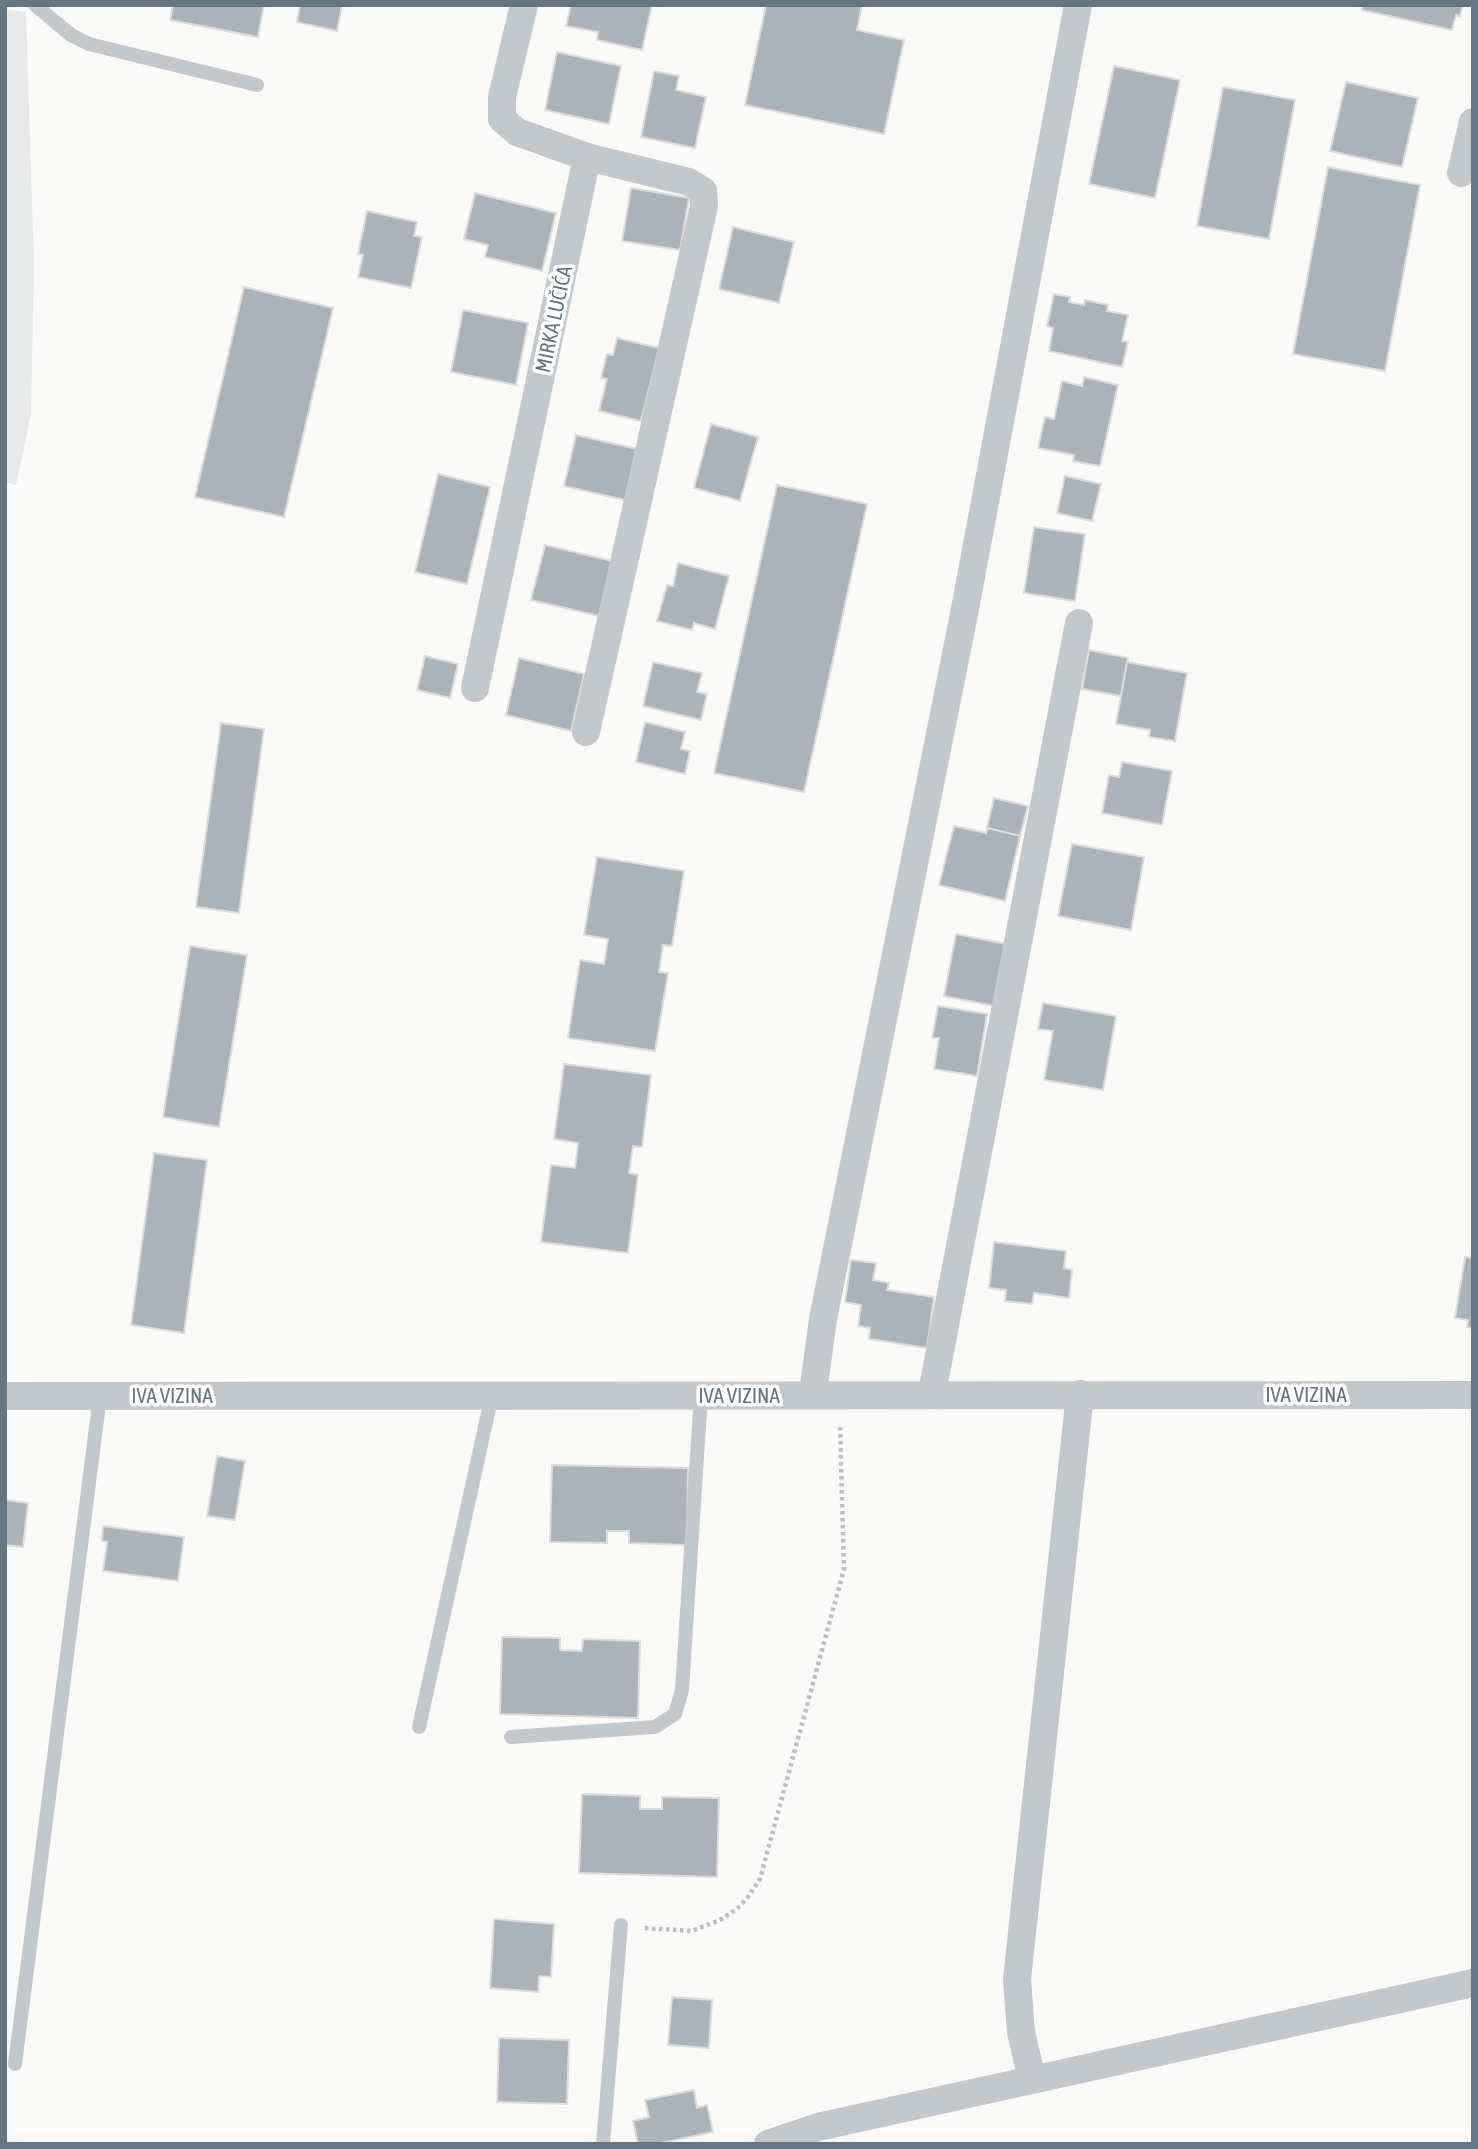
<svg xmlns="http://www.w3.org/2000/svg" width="1478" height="2149" font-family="'Asap Condensed',sans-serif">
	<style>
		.built { fill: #e8e9e9 }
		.building { fill: #aab3b9; stroke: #dcdcda; stroke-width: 2 }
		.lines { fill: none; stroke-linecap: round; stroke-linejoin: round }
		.path { stroke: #bbbfc2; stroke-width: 4.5; stroke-dasharray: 3.5 3.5; stroke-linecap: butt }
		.lane { stroke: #c3c8cc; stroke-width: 14 }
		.street { stroke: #c3c8cc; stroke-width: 28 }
		.labels { text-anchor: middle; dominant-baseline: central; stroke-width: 7; stroke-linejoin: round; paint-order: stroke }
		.street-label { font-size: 21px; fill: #657683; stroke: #fff }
	</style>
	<rect width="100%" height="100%" fill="#fafaf8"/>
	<!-- built -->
	<path class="built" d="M5,9L26,12L34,264L31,414L16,485L5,482Z"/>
	<!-- building -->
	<g class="building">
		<path d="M173,5H264L258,37L170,20Z"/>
		<path d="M300,5H342L337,31L297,22Z"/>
		<path d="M571,5H652L642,50L597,40L598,32L566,26Z"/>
		<path d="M766,5H862L857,30L904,40L884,134L745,105Z"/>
		<path d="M1363,5H1463L1460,16L1456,15L1452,30L1362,10Z"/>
		<path d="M557,52L621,66L609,124L545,110Z"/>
		<path d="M1114,66L1180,80L1155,198L1089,184Z"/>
		<path d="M654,71L679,76L676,90L706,97L695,148L641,137Z"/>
		<path d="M1346,82L1418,98L1402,167L1330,151Z"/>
		<path d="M1223,87L1295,100L1269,239L1197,226Z"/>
		<path d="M1328,167L1420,185L1385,371L1293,354Z"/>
		<path d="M631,188L689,198L680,250L622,241Z"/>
		<path d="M475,193L556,213L542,271L485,257L488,245L464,239Z"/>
		<path d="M367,211L417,222L414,236L422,237L411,288L358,277L363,255L358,254Z"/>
		<path d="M733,227L794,242L779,303L719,289Z"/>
		<path d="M244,287L333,308L284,517L195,497Z"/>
		<path d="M1054,294L1070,297L1069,302L1084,305L1085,300L1108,305L1107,311L1128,315L1122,341L1128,342L1122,367L1049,351L1053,328L1047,326Z"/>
		<path d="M463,310L528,323L516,385L451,372Z"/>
		<path d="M617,338L659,348L641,421L599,411L607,379L601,378L607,354L613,355Z"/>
		<path d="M1084,377L1118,385L1100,466L1073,461L1074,455L1038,448L1045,417L1054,419L1062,381L1082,386Z"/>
		<path d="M711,424L758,437L740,501L694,488Z"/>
		<path d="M576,435L637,449L625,500L564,486Z"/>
		<path d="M438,474L490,487L467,584L415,572Z"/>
		<path d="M1065,476L1101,484L1092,521L1057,513Z"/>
		<path d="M777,485L867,504L804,792L714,773Z"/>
		<path d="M1034,527L1085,534L1075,601L1024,593Z"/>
		<path d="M545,545L612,561L599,616L531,600Z"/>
		<path d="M678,563L729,576L715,629L694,623L692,630L657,621L667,585L673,586Z"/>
		<path d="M1089,650L1128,658L1121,696L1082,689Z"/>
		<path d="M425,656L458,664L450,698L417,690Z"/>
		<path d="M519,658L584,674L571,731L506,715Z"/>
		<path d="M653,662L702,673L697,692L707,694L701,720L643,706Z"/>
		<path d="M1127,662L1187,673L1175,741L1149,737L1150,730L1116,724Z"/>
		<path d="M645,722L685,732L681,749L690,751L685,774L636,762Z"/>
		<path d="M221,723L264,729L239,913L196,907Z"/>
		<path d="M1122,762L1172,771L1162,825L1102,813L1109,775L1119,777Z"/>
		<path d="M994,798L1028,806L1020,836L987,828Z"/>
		<path d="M954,826L986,833L987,828L1020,836L1005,901L939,885Z"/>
		<path d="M1072,844L1144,857L1131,930L1058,916Z"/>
		<path d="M597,857L684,871L672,946L663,945L659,972L668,973L655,1051L568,1038L580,960L604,964L608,939L584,935Z"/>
		<path d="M956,934L1006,944L994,1006L944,996Z"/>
		<path d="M190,946L247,955L219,1127L163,1117Z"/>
		<path d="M1043,1003L1116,1016L1103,1090L1044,1080L1053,1031L1038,1029Z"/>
		<path d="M938,1006L987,1014L977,1076L934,1069L939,1038H932Z"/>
		<path d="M564,1064L651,1075L642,1147L633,1146L629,1173L638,1175L628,1253L541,1242L551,1165L575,1168L578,1143L554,1139Z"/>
		<path d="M154,1153L207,1160L184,1333L131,1325Z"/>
		<path d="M994,1242L1066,1251L1064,1268L1072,1270L1069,1298L1034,1293L1032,1304L1005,1301L1006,1290L989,1288Z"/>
		<path d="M1465,1257L1473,1258V1328L1467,1327L1468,1320L1455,1318Z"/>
		<path d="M851,1260L876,1263L873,1280L889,1283L887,1290L934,1297L927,1348L869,1339L870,1328L858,1326L861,1305L845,1302Z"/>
		<path d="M217,1456L245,1461L235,1520L207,1516Z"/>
		<path d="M552,1465L688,1468L687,1545L629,1543V1531H607V1543L550,1542Z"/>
		<path d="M5,1500L28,1503L23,1547L5,1545Z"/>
		<path d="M103,1526L184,1537L178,1581L103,1571L107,1542L102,1541Z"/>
		<path d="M502,1637L560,1638V1650L582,1651L583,1639L640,1641L638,1718L500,1714Z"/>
		<path d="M582,1794L640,1796V1809H662V1797L719,1798L717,1877L579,1873Z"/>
		<path d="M494,1919L554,1924L551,1977L539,1976L538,1992L490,1988Z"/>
		<path d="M672,1997L712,2000L709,2048L668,2045Z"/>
		<path d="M499,2038L569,2040L567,2104L497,2102Z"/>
		<path d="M694,2090L697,2108L707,2105L713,2132L656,2144H638L633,2121L649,2117L645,2100Z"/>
	</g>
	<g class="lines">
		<!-- path -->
		<path class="path" d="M645,1928L692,1931L720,1920L737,1909L748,1897L760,1879L844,1569L840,1426"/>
		<!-- lane -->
		<g class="lane">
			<path d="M35,5L71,35L89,44L257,85"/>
			<path d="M419,1727L492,1395"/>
			<path d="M511,1737L655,1727L675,1714L682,1690L701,1394"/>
			<path d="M15,2064L100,1396"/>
			<path d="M603,2144L621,1925"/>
		</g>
		<!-- street -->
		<g class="street">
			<path d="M1461,173L1473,122"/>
			<path d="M475,688L587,157L517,132L502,119V97L524,5"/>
			<path d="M586,732L704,206L703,191L689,182L587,157"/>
			<path d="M813,1393L823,1319L965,609L1078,5"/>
			<path d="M932,1393L1079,623"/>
			<path d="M5,1396L1473,1395"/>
			<path d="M1032,2079L1021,2032L1017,1979L1080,1394"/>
			<path d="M768,2144L818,2127L1473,1983"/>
		</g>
	</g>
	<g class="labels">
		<!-- street labels -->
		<g class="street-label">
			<text transform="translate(553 319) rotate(-78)">MIRKA LUČIĆA</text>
			<text x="1306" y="1394">IVA VIZINA</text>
			<text x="172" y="1395">IVA VIZINA</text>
			<text x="739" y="1395">IVA VIZINA</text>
		</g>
	</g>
	<!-- border -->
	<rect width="1478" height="2149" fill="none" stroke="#657683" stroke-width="14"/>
</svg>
